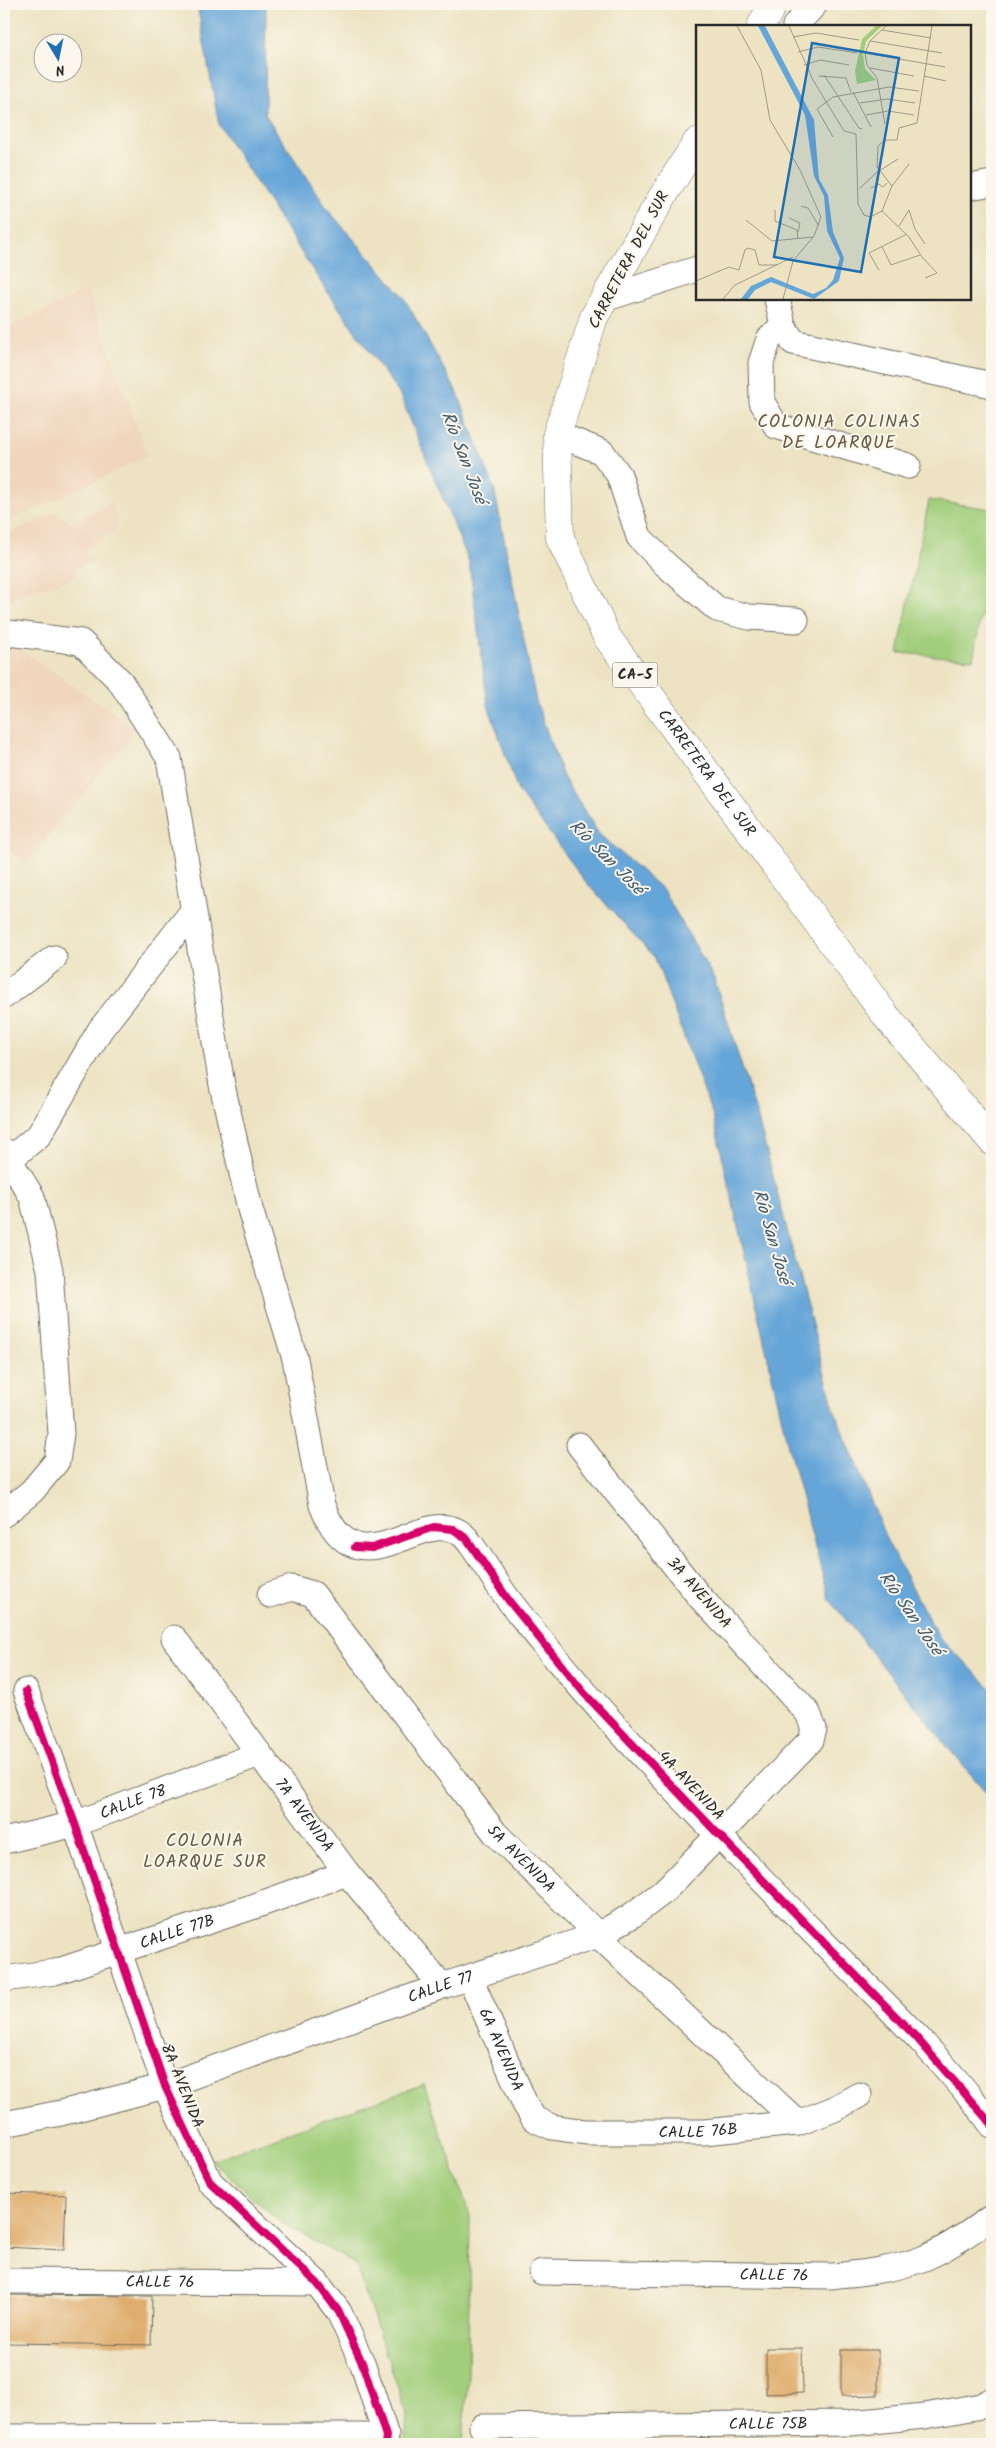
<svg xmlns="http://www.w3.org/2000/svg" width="996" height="2448" font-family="Kalam,sans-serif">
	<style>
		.built { fill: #f0d6bc }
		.green { fill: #a2ce7b; stroke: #667c53 }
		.water { fill: #66a5d8; stroke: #486882 }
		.building { fill: #dfad6d }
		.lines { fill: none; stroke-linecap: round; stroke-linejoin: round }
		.minor-casing { stroke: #6f6b60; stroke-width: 27 }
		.highway-casing { stroke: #6f6b60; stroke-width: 29 }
		.minor { stroke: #fff; stroke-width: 25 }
		.highway { stroke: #fff; stroke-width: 28 }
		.cycleway-casing { stroke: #fbf7ec; stroke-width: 11 }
		.cycleway { stroke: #d6006c; stroke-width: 8 }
		.labels { text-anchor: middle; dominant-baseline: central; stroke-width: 4; stroke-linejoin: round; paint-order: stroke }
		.shield { fill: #fbf7ec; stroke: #696865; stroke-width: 1 }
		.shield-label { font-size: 15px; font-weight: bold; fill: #2b2b2b }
		.street-label { font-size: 16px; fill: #2b2b2b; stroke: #fbf7ec }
		.neighbourhood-label { font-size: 18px; letter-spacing: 1px; fill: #6a5842; stroke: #fbf7ec }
		.water-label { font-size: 18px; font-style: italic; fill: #435c70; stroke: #fbf7ec }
		.inset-road { fill: none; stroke: #9f9986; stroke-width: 1 }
		.view { fill: #1f6fb2; fill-opacity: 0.15; stroke: #1f6fb2; stroke-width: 2.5 }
		.inset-edge { fill: none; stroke: #2b2b2b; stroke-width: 2.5 }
	</style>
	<rect width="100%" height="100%" fill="#fbf7ec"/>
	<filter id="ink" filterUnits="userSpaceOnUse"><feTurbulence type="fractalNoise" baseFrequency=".02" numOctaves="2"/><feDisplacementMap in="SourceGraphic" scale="10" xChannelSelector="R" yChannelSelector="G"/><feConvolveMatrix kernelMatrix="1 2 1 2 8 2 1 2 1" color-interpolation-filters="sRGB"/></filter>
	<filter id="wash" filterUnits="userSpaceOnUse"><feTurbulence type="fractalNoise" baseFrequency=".0096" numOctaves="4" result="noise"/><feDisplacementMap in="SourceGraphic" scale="20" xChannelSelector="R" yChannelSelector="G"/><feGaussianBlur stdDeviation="1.12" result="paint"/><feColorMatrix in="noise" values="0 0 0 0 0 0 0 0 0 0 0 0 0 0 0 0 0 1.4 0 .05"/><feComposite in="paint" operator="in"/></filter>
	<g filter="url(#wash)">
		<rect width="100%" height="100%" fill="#ede3c3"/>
		<!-- built -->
		<g class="built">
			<path d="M87,290L148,456L4,524V330Z"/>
			<path d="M112,502L118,528L84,550L92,563L75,568L77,577L15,596L4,607V535L56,512L71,524Z"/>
			<path d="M15,646L137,729L26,863L4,845V655Z"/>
		</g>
		<!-- green -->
		<g class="green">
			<path d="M929,500L992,509V557L973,659L898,653Z"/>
			<path d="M424,2084L470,2216L468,2375L463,2444H405L407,2414L355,2264L280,2222L211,2160Z"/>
		</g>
		<!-- water -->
		<path class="water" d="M197,4H266L265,114L328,210L403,296L458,394L494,488L536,701L563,777L599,834L663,890L714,978L757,1115L834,1409L887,1541L938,1636L992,1689V1799L954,1755L829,1599L787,1442L713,1116L655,958L586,882L518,791L488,705L469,562L400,395L320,281L219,125Z"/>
		<g id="blocks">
			<!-- building -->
			<g class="building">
				<path d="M4,2193L66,2195L64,2250L4,2247Z"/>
				<path d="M4,2295L152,2296L151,2345L4,2343Z"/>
				<path d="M766,2348H802L803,2393L766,2394Z"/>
				<path d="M841,2350H878V2395L841,2396Z"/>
			</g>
		</g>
	</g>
	<g filter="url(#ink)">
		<use href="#blocks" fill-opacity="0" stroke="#6f6b60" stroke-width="1"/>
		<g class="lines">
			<!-- minor casing -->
			<g class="minor-casing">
				<g id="minor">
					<path d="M795,26L815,4"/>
					<path d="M970,187L992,183"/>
					<path d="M604,299L697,269"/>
					<path d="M777,299L783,325L793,342L992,385"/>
					<path d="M783,325L769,339L761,363L762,402L776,426L908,466"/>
					<path d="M557,434L602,452L619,475L639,537L665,564L717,609L749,617L796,620"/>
					<path d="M4,637L8,633L81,642L120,681L169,758L222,1085L250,1209L295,1359L322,1505C359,1605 432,1488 470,1543C484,1562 496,1584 511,1603C602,1720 708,1824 811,1930C873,1993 940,2054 992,2125"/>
					<path d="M4,996L54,958"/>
					<path d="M4,1151L32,1197L50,1270L61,1434L57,1461L32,1491L4,1514"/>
					<path d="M4,1164L39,1135L100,1030L192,912"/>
					<path id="s1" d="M270,1595L292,1588L313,1594L495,1833L598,1935L798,2123"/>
					<path id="s2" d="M174,1638L347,1873L442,1986"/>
					<path d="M26,1691L75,1824L165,2086L210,2182L317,2283L339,2312L363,2365L386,2436L385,2444"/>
					<path id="s3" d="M4,1841L75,1824L259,1754"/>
					<path id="s4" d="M470,1978L525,2104L534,2119L552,2127L586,2132H704L798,2123L834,2109L859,2095"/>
					<path id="s5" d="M4,1979L55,1972L255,1906L347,1873"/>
					<path id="s6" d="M4,2124L61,2113L165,2086L442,1986L598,1935L631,1916L663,1892L811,1740L814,1729L808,1713L699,1596L579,1445"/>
					<path id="s7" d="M542,2272L831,2276C862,2273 893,2270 922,2259C947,2249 970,2232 992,2217"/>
					<path id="s8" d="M4,2281L317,2283"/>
					<path id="s9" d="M482,2427L850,2423L925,2416L981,2406L992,2400"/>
					<path d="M4,2437L386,2436"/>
				</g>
			</g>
			<!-- highway casing -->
			<g class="highway-casing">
				<g id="highway">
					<path d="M761,26L773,4"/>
					<path id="s10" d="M697,142L661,199L594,317L557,434L560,538L607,637L886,1016L992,1141"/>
				</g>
			</g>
			<!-- minor -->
			<use href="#minor" class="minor"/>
			<!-- highway -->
			<use href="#highway" class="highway"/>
			<!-- cycleway casing -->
			<g class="cycleway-casing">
				<g id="cycleway">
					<path d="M355,1547L372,1548L434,1527L453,1529L467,1539L509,1601L584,1693L718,1834L915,2036L992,2125"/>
					<path d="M26,1691L75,1824L165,2086L210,2182L317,2283L339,2312L363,2365L386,2436L385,2444"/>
				</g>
			</g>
			<!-- cycleway -->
			<use href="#cycleway" class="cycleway"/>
		</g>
	</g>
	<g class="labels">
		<!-- shield labels -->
		<rect class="shield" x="612.5" y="662.5" width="45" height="25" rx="4"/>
		<g class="shield-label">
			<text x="635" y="675">CA-5</text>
		</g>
		<!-- street labels -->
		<g class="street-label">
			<text transform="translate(629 260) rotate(-62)">CARRETERA DEL SUR</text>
			<text stroke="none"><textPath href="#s10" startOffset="708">CARRETERA DEL SUR</textPath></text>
			<text transform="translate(699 1593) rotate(49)">3A AVENIDA</text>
			<text transform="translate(691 1786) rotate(47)">4A AVENIDA</text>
			<text stroke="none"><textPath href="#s3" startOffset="135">CALLE 78</textPath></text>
			<text stroke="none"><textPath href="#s2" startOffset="220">7A AVENIDA</textPath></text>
			<text stroke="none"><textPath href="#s1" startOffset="382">5A AVENIDA</textPath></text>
			<text stroke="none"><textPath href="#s5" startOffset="180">CALLE 77B</textPath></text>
			<text stroke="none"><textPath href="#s6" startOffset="458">CALLE 77</textPath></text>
			<text stroke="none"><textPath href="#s4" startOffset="78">6A AVENIDA</textPath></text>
			<text transform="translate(182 2086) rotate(68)">8A AVENIDA</text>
			<text stroke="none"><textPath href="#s4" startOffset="321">CALLE 76B</textPath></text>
			<text stroke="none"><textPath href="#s7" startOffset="232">CALLE 76</textPath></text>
			<text stroke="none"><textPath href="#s8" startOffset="156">CALLE 76</textPath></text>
			<text stroke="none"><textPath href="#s9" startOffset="286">CALLE 75B</textPath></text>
		</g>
		<!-- neighbourhood labels -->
		<g class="neighbourhood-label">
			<text x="839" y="422">COLONIA COLINAS<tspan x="839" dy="21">DE LOARQUE</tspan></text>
			<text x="205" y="1841">COLONIA<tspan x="205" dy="21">LOARQUE SUR</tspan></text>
		</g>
		<!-- water labels -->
		<g class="water-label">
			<text transform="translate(463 458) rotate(69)">Río San José</text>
			<text transform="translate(606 858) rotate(45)">Río San José</text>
			<text transform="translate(771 1237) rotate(74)">Río San José</text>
			<text transform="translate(910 1614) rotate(55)">Río San José</text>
		</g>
	</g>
	<!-- overview -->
	<g transform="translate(696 25)">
		<rect width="275" height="275" fill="#ede3c3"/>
		<path d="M180,1H186L170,16L167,30L169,44L180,55L161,59L159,46L166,14Z" fill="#a2ce7b"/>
		<path d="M62,1H69L118,95L123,154L132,170L137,207L148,233L143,256L118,274L75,257L59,265L52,274H45L55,261L75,252L117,269L130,263L137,255L144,233L131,206L128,171L118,151L109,90Z" fill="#66a5d8"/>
		<path class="inset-road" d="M41,1L65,45L74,95L104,145L125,192L118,211L97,236L87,274M93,1L117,55L148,106L160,109L162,179L168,190L174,192L186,186L196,161L213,139M186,5L235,13M97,12L120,8L163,15M174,16L246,28M102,27L122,22L161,28M169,28L249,42M108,40L124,35L153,40M174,43L218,51M128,50L163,103L166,104M123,51L150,53L155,67M228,51L250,56M157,67L175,102M164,78L191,74L219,78M170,90L192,86L218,90M189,99L181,53L171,40L169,28L174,16L190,1M137,112L121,84L137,72L193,62L223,66M196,161L181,142L182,121L189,115H201L203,103L221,98L236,1M175,163L183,159L187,162L191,158M163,164L180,148L202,134M105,181L112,183L123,201M79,185V196L101,205L102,214M213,185L219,204L229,219M186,186L213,212L226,232L241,248L229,253M93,193L104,198L102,207M50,195L76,216L117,212M203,201L213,185M186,222L195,240L224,230M183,245L173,228L211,209M0,256L33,242L43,245L49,225L52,223L59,225L63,240H81M27,274L39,260L97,232"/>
		<path class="view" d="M116,18L203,33L165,247L78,232Z"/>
		<rect width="275" height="275" class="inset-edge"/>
	</g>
	<!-- margin -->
	<rect width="996" height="2448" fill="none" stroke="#fbf7ec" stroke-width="20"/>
	<!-- north arrow -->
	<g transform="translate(58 58) rotate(170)"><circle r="24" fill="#fbf7ec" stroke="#a8a59f"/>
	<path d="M0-4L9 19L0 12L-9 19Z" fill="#1f6fb2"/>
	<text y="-8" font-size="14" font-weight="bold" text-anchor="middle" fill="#2b2b2b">N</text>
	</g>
</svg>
